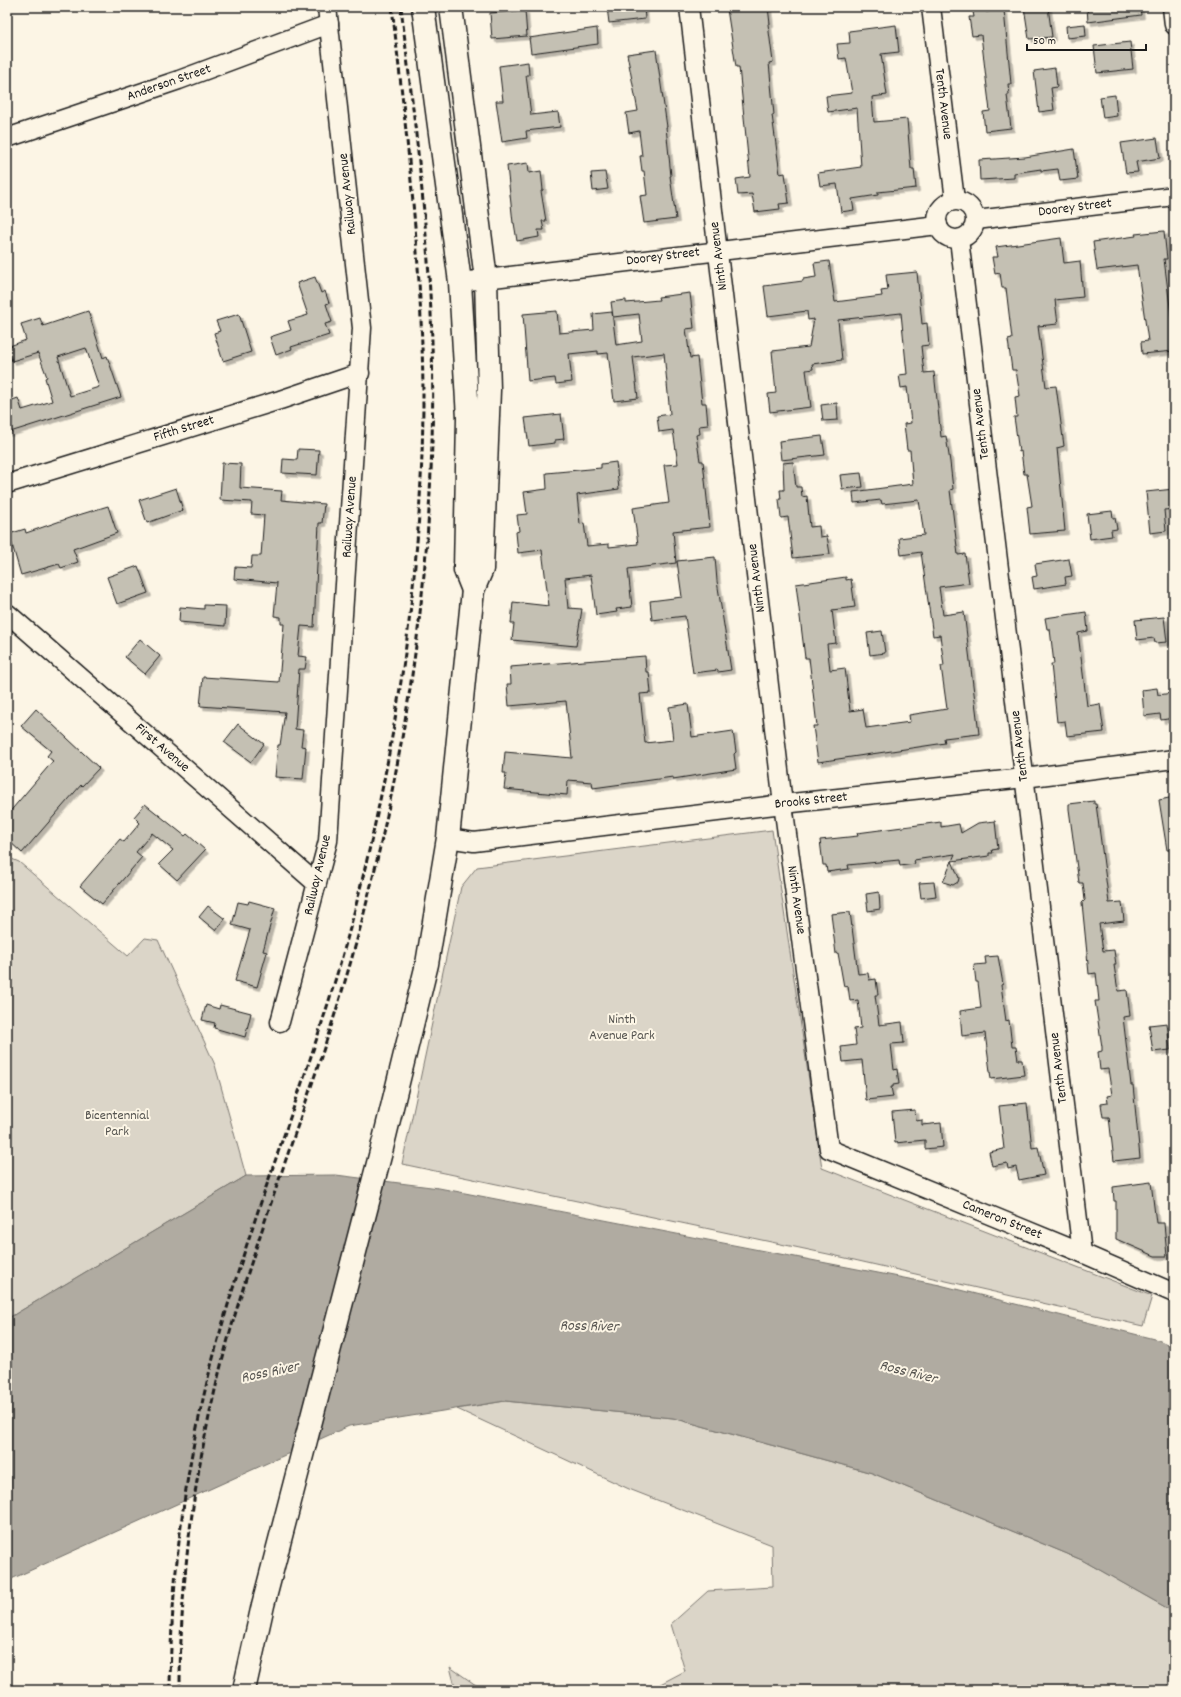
<svg xmlns="http://www.w3.org/2000/svg" width="1181" height="1697" font-family="Dekko,sans-serif">
	<style>
		.green { fill: #dbd5c8; stroke: #7c7872 }
		.water { fill: #b0aba1; stroke: #75726c }
		.building { fill: #c4c0b3; stroke: #1c1c1c; fill-rule: evenodd; filter: url(#shadow) }
		.lines { fill: none; stroke-linecap: round; stroke-linejoin: round }
		.minor-casing { stroke: #1c1c1c; stroke-width: 21 }
		.secondary-casing { stroke: #1c1c1c; stroke-width: 25 }
		.minor { stroke: #fcf5e5; stroke-width: 18 }
		.secondary { stroke: #fcf5e5; stroke-width: 22 }
		.rail { stroke: #1c1c1c; stroke-width: 3; stroke-dasharray: 6 3; stroke-linecap: butt }
		.labels { text-anchor: middle; dominant-baseline: central; stroke-width: 4; stroke-linejoin: round; paint-order: stroke }
		.street-label { font-size: 14px; fill: #1c1c1c; stroke: #fcf5e5 }
		.park-label { font-size: 14px; fill: #555450; stroke: #fcf5e5 }
		.water-label { font-size: 15px; font-style: italic; fill: #575551; stroke: #fcf5e5 }
	</style>
	<defs>
		<filter id="shadow"><feDropShadow dx="3.5" dy="3.5" stdDeviation="0" flood-color="#0004"/></filter>
	</defs>
	<rect width="100%" height="100%" fill="#fcf5e5"/>
	<filter id="ink" filterUnits="userSpaceOnUse"><feTurbulence type="fractalNoise" baseFrequency=".025" numOctaves="2"/><feDisplacementMap in="SourceGraphic" scale="8" xChannelSelector="R" yChannelSelector="G"/><feConvolveMatrix kernelMatrix="1 2 1 2 8 2 1 2 1" color-interpolation-filters="sRGB"/></filter>
	<g filter="url(#ink)">
		<!-- green -->
		<g class="green">
			<path d="M772,830L822,1168L1152,1296L1143,1326L828,1254L402,1164L461,887L477,867Z"/>
			<path d="M7,857L19,862L128,956L145,938L158,940L215,1065L246,1176L7,1319Z"/>
			<path d="M505,1401L673,1418L872,1473L1082,1560L1174,1612V1690H649L685,1671L671,1624L708,1591L773,1587L772,1545L629,1489L457,1409Z"/>
			<path d="M450,1667L483,1690H456Z"/>
		</g>
		<!-- water -->
		<path class="water" d="M336,1175L439,1188L940,1285L1158,1340L1174,1347V1612L1082,1560L872,1473L673,1418L505,1401L349,1426L7,1581V1319L246,1176Z"/>
		<!-- building -->
		<g class="building">
			<path d="M607,7H644L645,19L609,23Z"/>
			<path d="M730,7H768L770,24H768L773,62L769,63L774,115H772L780,174L785,173L789,203L779,204L780,209L755,212L752,194L738,195L736,179L750,177L739,67H736L727,9Z"/>
			<path d="M972,7H986V12L1004,10L1011,84H1008L1009,95H1007L1011,128L985,131L983,112L990,111L987,87L981,35L972,36L969,17H974Z"/>
			<path d="M1024,7H1048L1052,37L1029,39Z"/>
			<path d="M1087,7H1140L1141,15L1088,22Z"/>
			<path d="M525,10L527,36L492,39L490,13Z"/>
			<path d="M1085,24L1086,36L1067,38L1066,26Z"/>
			<path d="M896,25L899,52L881,54L887,95L872,97L874,122L907,119L911,169H914L916,188L878,192V195L852,199L854,210L841,212L837,184L820,186L818,173L861,167L857,108L828,112L826,96L852,93L846,58L839,59L837,44L850,43L849,31Z"/>
			<path d="M597,28L598,44L531,53L529,38Z"/>
			<path d="M1130,42L1133,69L1097,73L1094,46Z"/>
			<path d="M656,50L667,127H666L671,176H670L676,219L644,223L640,196L647,195L644,171H642L640,156H642L639,131L629,133L626,113L638,111L627,54Z"/>
			<path d="M528,62L529,75H526L531,115L558,112L560,127L526,131L527,138L502,142L496,101H503L499,66Z"/>
			<path d="M1055,68L1057,87L1051,88L1054,110L1039,112L1034,71Z"/>
			<path d="M1115,95L1117,116L1103,118L1100,97Z"/>
			<path d="M1157,138L1160,158L1136,162L1138,172L1126,173L1121,143Z"/>
			<path d="M1074,149L1078,179L1060,181L1058,169L1041,171V169L1014,173V178L980,180L979,160L1025,157Z"/>
			<path d="M528,163L529,173L541,171L543,190L541,191L546,221H542L544,230H538L539,237L517,241L514,223H513L507,166Z"/>
			<path d="M605,172L608,189L593,191L591,173Z"/>
			<path d="M1164,231L1167,259H1164L1172,323L1174,322V351L1142,354L1141,342L1148,341L1137,265L1097,270L1093,242L1136,236L1135,234Z"/>
			<path d="M1061,238L1064,263L1080,261L1083,297L1055,300L1058,324L1038,326L1046,387L1056,386L1064,446L1057,448L1065,531L1030,534L1027,507L1032,506L1027,474H1024L1021,451L1019,452L1014,417H1017L1015,397L1020,396L1016,370H1012L1008,340L1012,339L1006,288H1002L1000,273L995,274L992,257H998L996,247Z"/>
			<path d="M829,261L835,302L882,296L881,291L888,290L886,275L917,272L922,324L927,323L929,345L921,346L924,373L934,372L941,437L946,436L950,462L953,489L950,490L958,555L965,554L969,583L939,587L943,615L964,612L979,734L944,738L945,743L818,762L813,726H817L809,658H805L796,584L846,577V580L851,579L855,607L832,610L836,643L827,644L830,670L845,668L850,711L863,709L866,728L910,722L909,715L947,709L941,666H944L940,635L933,636L921,552L901,555L899,538L924,535L919,500L882,504L881,500L854,503L853,492L913,484L910,450H907L904,424L911,423L907,387L901,388L899,375L907,374L901,313L838,320L842,360L812,364L813,369L806,370L811,407L770,412L768,394L776,393L772,351L809,347L814,319L808,320L807,311L768,316L764,286L803,281V279L816,277L814,263Z"/>
			<path d="M315,277L321,293L325,291L329,303L326,304L332,322L325,324L329,335L291,347L292,349L276,355L270,337L291,330L288,321L308,315L297,283Z"/>
			<path d="M690,293L694,328L686,329L690,358L697,357L702,403H706L708,425L699,426L700,434L696,435L700,461H703L710,527L673,531L676,563L628,569L632,607L616,609L617,612L596,615L591,575L565,578L568,608L582,609L576,646L512,640L514,624H511L513,602L549,606L542,550L518,553L516,532L519,531L517,515L527,514L524,492L547,489L546,473L601,468V464L616,462L619,489L577,495L580,524L584,523L587,546L609,544V547L638,544L633,508L669,503L664,465L678,464L673,430L659,432L657,416L670,414L664,353L633,357L638,398L614,401L608,353L598,354V351L569,354L572,382L556,384L555,378L528,381L523,314L557,311L559,333L594,330L593,314L612,312L616,345L642,341L639,314L613,317L611,302L626,300V303L659,300L658,297Z"/>
			<path d="M88,311L103,358L107,356L121,397L7,433V402L18,398L22,410L52,401L45,378L47,377L38,353L12,361L7,347L26,340L21,324L40,318L43,326ZM86,348L99,387L70,396L58,357Z"/>
			<path d="M239,314L251,352L223,361L214,333L220,331L216,321Z"/>
			<path d="M837,403L838,420L823,421L821,405Z"/>
			<path d="M561,414L564,439L555,440V443L529,446L525,418Z"/>
			<path d="M822,436L825,455L781,460L779,441Z"/>
			<path d="M298,449L319,450L317,475L282,473L283,459L297,460Z"/>
			<path d="M793,462L796,487H801L802,497L807,496L810,527L819,526L820,537L827,536L830,554L793,558L788,517L781,518L779,499H781L780,490H784L783,463Z"/>
			<path d="M222,463L241,464L240,488L282,491L281,500L324,504L322,523H319L314,627L301,626L298,656L307,657L305,669H299L295,729L303,730L301,746L306,747L303,779L275,777L278,745H280L285,712L200,706L203,677L279,682L284,624H281V617L274,616L277,583L234,579L235,567L251,568L252,556H261L264,515L251,514L252,502L220,500Z"/>
			<path d="M861,473L863,487L842,489L840,475Z"/>
			<path d="M176,488L183,510L147,523L139,500Z"/>
			<path d="M1174,489V509L1164,510L1166,531L1150,533L1146,492Z"/>
			<path d="M108,506L117,533L73,549L78,562L61,568L59,564L21,575L9,534L25,529L26,533L72,517Z"/>
			<path d="M1112,511L1113,518H1115L1117,529L1111,530L1112,536L1090,539L1087,514Z"/>
			<path d="M715,557L717,581L731,670L718,672V670L693,673L685,616L652,620L650,601L682,597L677,561Z"/>
			<path d="M1069,559L1072,576L1065,577L1066,584L1034,589L1032,577L1037,576L1035,564Z"/>
			<path d="M138,566L148,593L117,604L107,577Z"/>
			<path d="M204,605L226,606L225,626L179,622L180,607L204,609Z"/>
			<path d="M1086,612L1088,631L1078,633L1087,706L1100,704L1104,732L1067,736L1065,721L1057,722L1051,664H1054L1050,629H1047L1045,618Z"/>
			<path d="M1164,617L1167,642L1155,643L1154,638L1137,640L1135,620Z"/>
			<path d="M882,631L885,653L870,655L867,633Z"/>
			<path d="M140,639L160,656L145,674L125,657Z"/>
			<path d="M645,656L646,672H649L651,693L640,694L645,743L673,740L669,707L688,704L692,737L733,731L736,752L734,754L736,769L673,779V777L593,788L592,782L568,780L567,795L504,789L506,773H503L505,752L572,758L566,701L509,706L507,684H511L510,667Z"/>
			<path d="M1157,688L1158,695L1172,693L1174,718L1161,720L1160,714L1144,716L1142,690Z"/>
			<path d="M36,709L99,768L82,786L81,785L22,853L7,839V815L53,761L47,756L51,751L21,726Z"/>
			<path d="M238,724L264,744L251,762L224,742Z"/>
			<path d="M1174,797V850H1167L1159,800Z"/>
			<path d="M1094,801V804H1096L1109,903L1122,902L1124,921L1099,924L1103,951L1114,950L1116,965H1114L1118,991L1127,990L1130,1016L1123,1017L1131,1085H1133L1140,1158L1114,1161L1109,1117H1103L1101,1104L1108,1103L1107,1096L1112,1095L1108,1069L1100,1070L1098,1052L1102,1051V1047L1095,1001H1099L1096,973L1089,974L1082,903L1085,900L1083,883H1079L1069,809V804Z"/>
			<path d="M145,804L185,836L187,834L205,850L177,880L159,864L173,850L152,833L136,852L142,857L102,904L80,886L120,839L124,842L140,823L134,817Z"/>
			<path d="M995,821L998,849L992,850L993,853H989V856L952,861L955,854L914,860L915,864L900,866L899,860L848,865L849,869L827,872L826,865H823L820,840L858,836L857,833L941,822V827L959,824L961,833L978,823Z"/>
			<path d="M952,861L959,878L958,882L953,885L943,882Z"/>
			<path d="M934,882L936,896L921,898L919,883Z"/>
			<path d="M879,892L880,909L868,911L866,894Z"/>
			<path d="M249,901L275,908L263,951L267,952L257,987L235,981L250,930L232,925L238,902L248,904Z"/>
			<path d="M208,906L225,919L216,931L199,917Z"/>
			<path d="M850,912L858,974L868,973L869,980L876,979L878,995H875L879,1025L902,1022L904,1043L891,1044L894,1070L897,1069L899,1084L893,1085V1087H891L893,1097L866,1100L862,1060L843,1062L841,1047L856,1045L854,1029L861,1028L858,1000L850,1001L848,986L844,987L838,953L836,954L831,914Z"/>
			<path d="M998,956L1003,984L1001,985L1006,1021L1009,1020L1012,1047H1016L1018,1060H1022L1024,1075L991,1079L985,1033L962,1036L960,1011L981,1008L978,982H976L974,965L986,964L985,957Z"/>
			<path d="M206,1005L219,1009L220,1005L251,1013L245,1037L214,1028L215,1023L202,1020Z"/>
			<path d="M1167,1023L1170,1050L1153,1052L1149,1025Z"/>
			<path d="M1027,1103L1032,1148L1038,1147L1044,1175L1019,1180L1016,1167L1008,1169L1007,1163L992,1166L989,1152L1004,1149L999,1106Z"/>
			<path d="M915,1110L916,1121L922,1120V1125L941,1123L943,1147L925,1149V1140L895,1143L892,1112Z"/>
			<path d="M1151,1182L1156,1223H1164L1167,1256H1155L1116,1239V1201H1114L1113,1187Z"/>
		</g>
		<g class="lines">
			<!-- minor casing -->
			<g class="minor-casing">
				<g id="minor">
					<path d="M689,7L783,804L829,1149L1082,1253L1174,1293"/>
					<path d="M931,7L955,200"/>
					<path d="M1172,7L1174,25"/>
					<path d="M7,138L179,80L329,24"/>
					<circle cx="956" cy="220" r="19"/>
					<path d="M976,220L1174,196"/>
					<path d="M959,239L1082,1253"/>
					<path d="M460,282L938,225"/>
					<path d="M7,484L280,400L360,373"/>
					<path d="M7,613L317,884"/>
					<path d="M448,838L474,842L783,804L1024,778L1174,759"/>
					<path d="M280,1022L328,841L362,328L327,7"/>
				</g>
			</g>
			<!-- secondary casing -->
			<g class="secondary-casing">
				<g id="secondary">
					<path d="M423,7L460,282L468,418L465,570L473,590"/>
					<path d="M244,1690L263,1605L382,1148L427,964L448,838L473,590L482,569L489,390L486,279L451,7"/>
				</g>
			</g>
			<!-- minor -->
			<use href="#minor" class="minor"/>
			<!-- secondary -->
			<use href="#secondary" class="secondary"/>
			<!-- rail -->
			<g class="rail">
				<path d="M170,1690C171,1581 184,1472 211,1366C251,1210 317,1061 356,905C398,738 423,566 423,394C422,264 407,136 392,7"/>
				<path d="M180,1690C180,1569 197,1449 230,1332C271,1189 330,1050 366,905C413,721 437,532 432,342C429,229 414,118 401,7"/>
			</g>
		</g>
	</g>
	<g class="labels">
		<!-- street labels -->
		<g class="street-label">
			<text transform="translate(169 83) rotate(-19)">Anderson Street</text>
			<text transform="translate(943 104) rotate(83)">Tenth Avenue</text>
			<text transform="translate(348 194) rotate(-96)">Railway Avenue</text>
			<text transform="translate(1075 208) rotate(-7)">Doorey Street</text>
			<text transform="translate(719 256) rotate(-97)">Ninth Avenue</text>
			<text transform="translate(663 257) rotate(-7)">Doorey Street</text>
			<text transform="translate(981 424) rotate(-97)">Tenth Avenue</text>
			<text transform="translate(184 429) rotate(-17)">Fifth Street</text>
			<text transform="translate(350 517) rotate(-86)">Railway Avenue</text>
			<text transform="translate(757 578) rotate(-97)">Ninth Avenue</text>
			<text transform="translate(1020 746) rotate(-97)">Tenth Avenue</text>
			<text transform="translate(162 748) rotate(41)">First Avenue</text>
			<text transform="translate(811 801) rotate(-6)">Brooks Street</text>
			<text transform="translate(318 875) rotate(-77)">Railway Avenue</text>
			<text transform="translate(796 900) rotate(82)">Ninth Avenue</text>
			<text transform="translate(1059 1068) rotate(-97)">Tenth Avenue</text>
			<text transform="translate(1002 1220) rotate(22)">Cameron Street</text>
		</g>
		<!-- park labels -->
		<g class="park-label">
			<text x="622" y="1020">Ninth<tspan x="622" dy="16">Avenue Park</tspan></text>
			<text x="117" y="1116">Bicentennial<tspan x="117" dy="16">Park</tspan></text>
		</g>
		<!-- water labels -->
		<g class="water-label">
			<text transform="translate(589 1327) rotate(1)">Ross River</text>
			<text transform="translate(270 1373) rotate(-12)">Ross River</text>
			<text transform="translate(908 1373) rotate(14)">Ross River</text>
		</g>
	</g>
	<!-- margin -->
	<rect width="1181" height="1697" fill="none" stroke="#fcf5e5" stroke-width="24"/>
	<rect x="12" y="12" width="1157" height="1673" fill="none" stroke="#1c1c1c" stroke-width="1.5" filter="url(#ink)"/>
	<!-- scale -->
	<path d="M1027 44v6h119v-6" fill="none" stroke="#1c1c1c" stroke-width="2"/>
	<text x="1033" y="44" font-size="12" fill="#1c1c1c" stroke="#fcf5e5" stroke-width="3" paint-order="stroke">50 m</text>
</svg>
